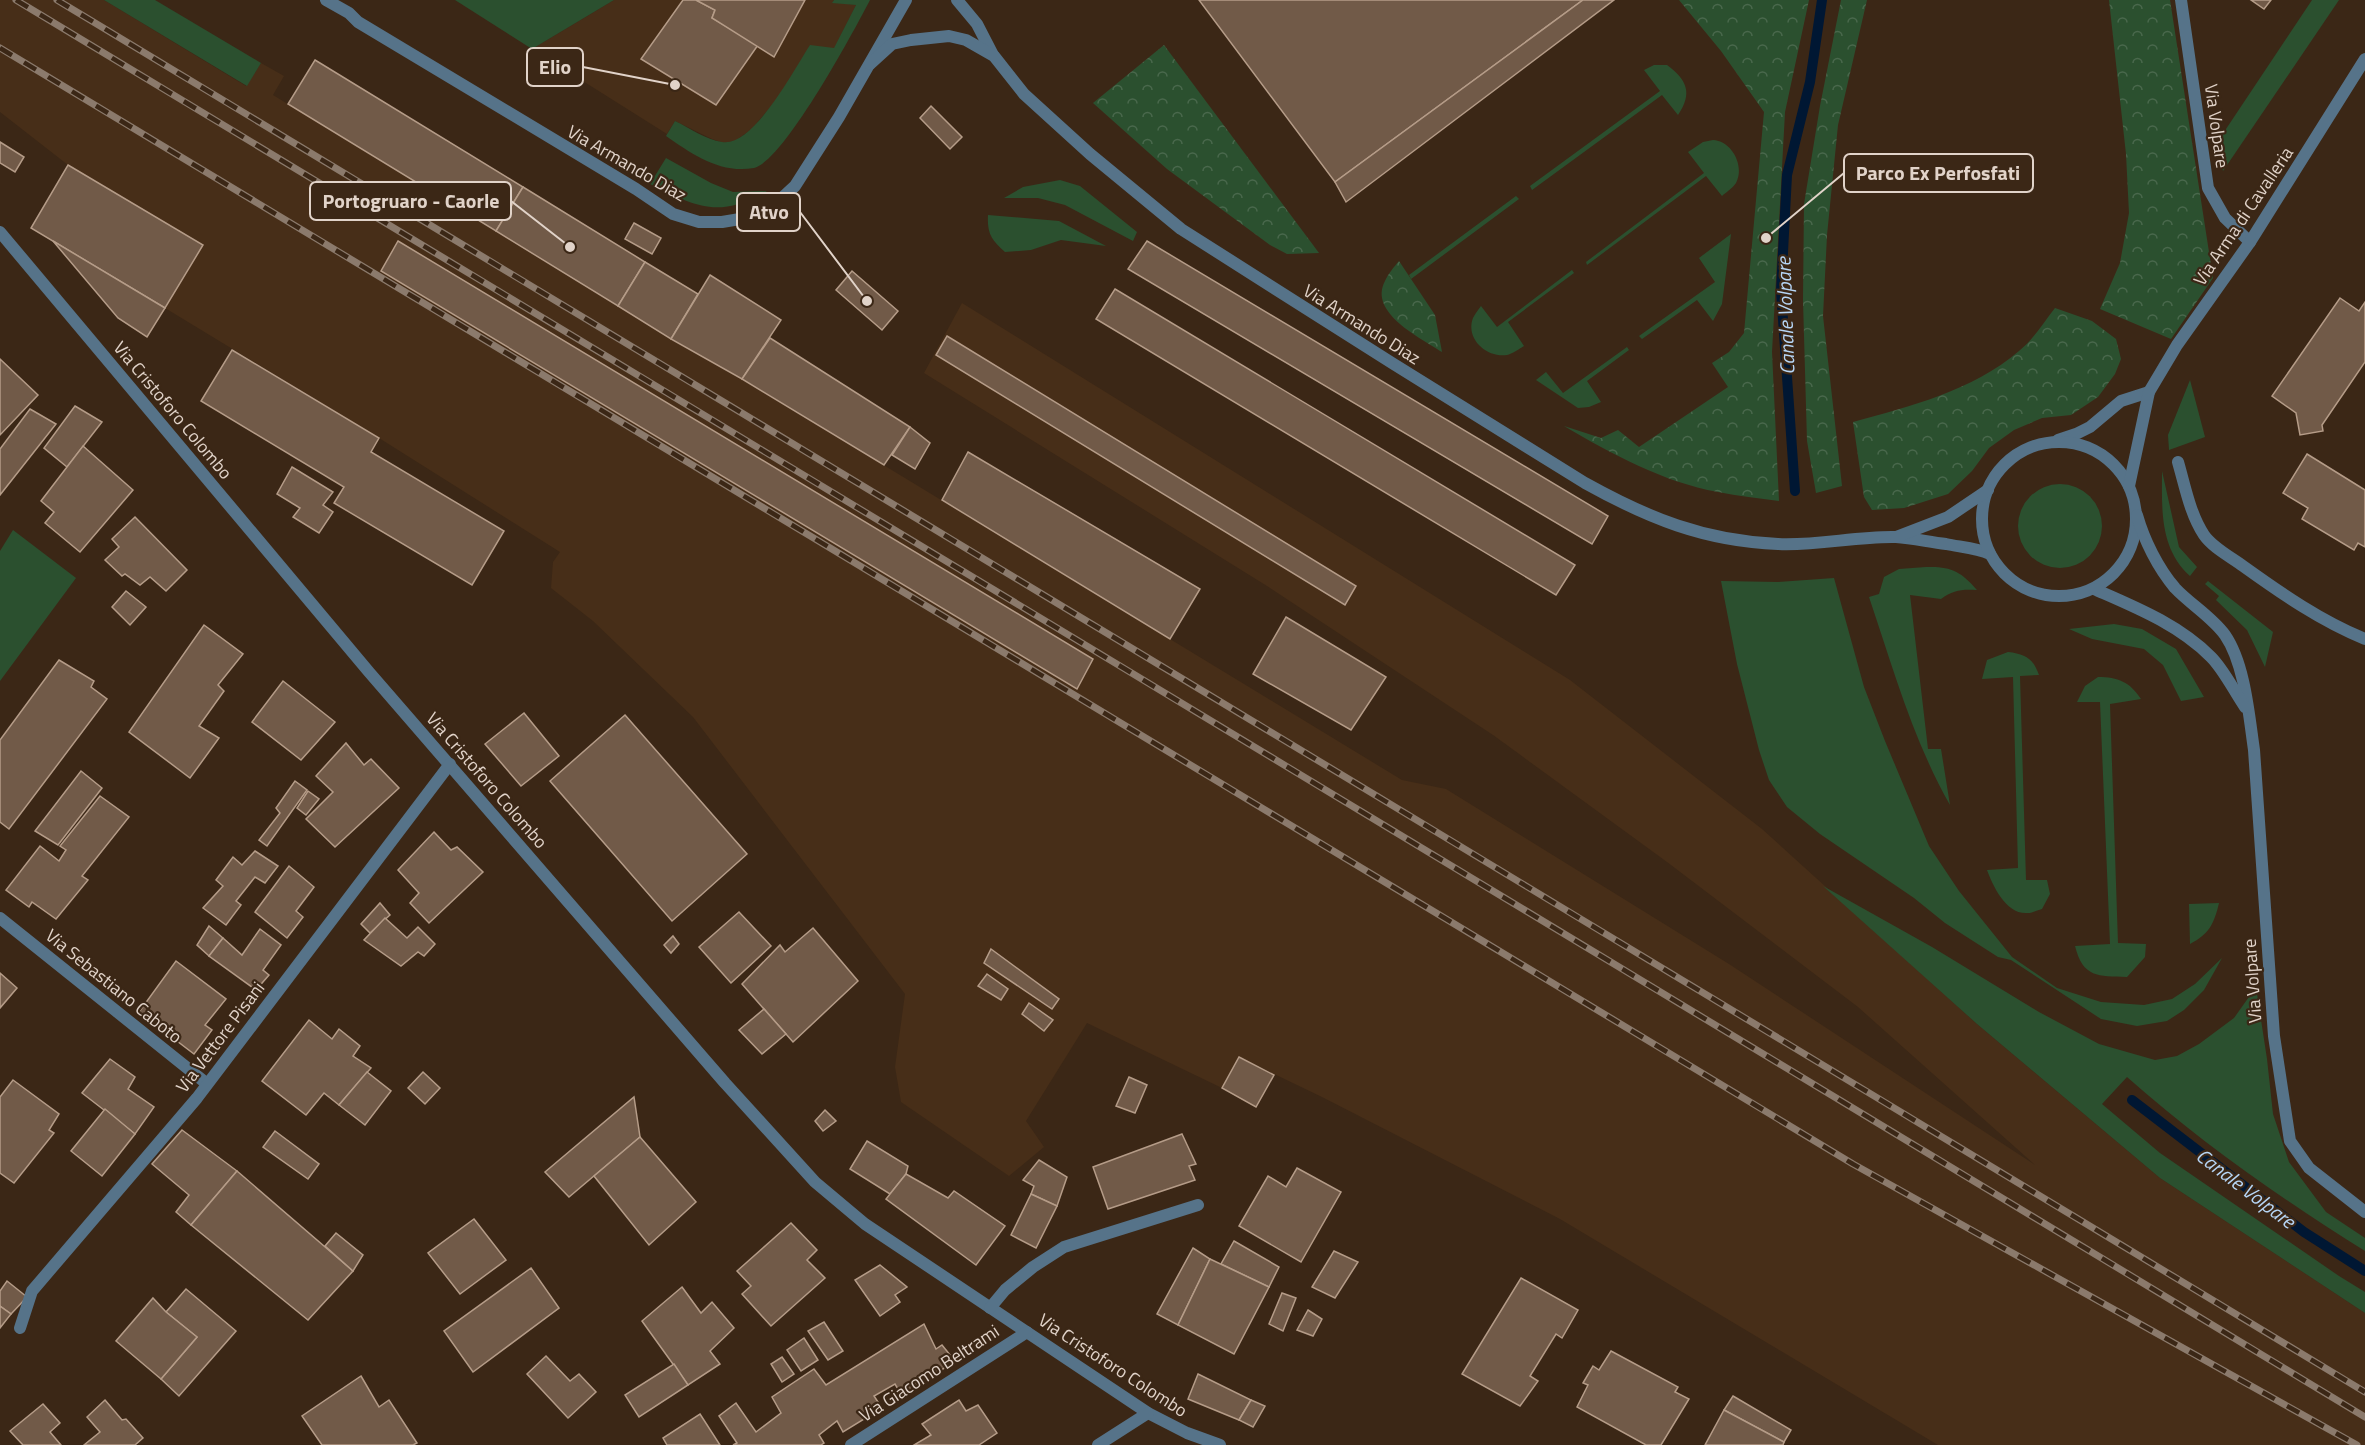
<svg xmlns="http://www.w3.org/2000/svg" width="2365" height="1445" font-family="'Titillium Web',sans-serif">
	<style>
		.built { fill: #472e18 }
		.green { fill: #2b502f }
		.park { fill: url(#park-crowns) }
		.lines { fill: none; stroke-linecap: round; stroke-linejoin: round }
		.stream { stroke: #001733; stroke-width: 10 }
		.building { fill: #715a48; stroke: #b59c88; stroke-width: 1.5 }
		.minor { stroke: #567389; stroke-width: 12 }
		.rail-casing { stroke: #8b7a6c; stroke-width: 7 }
		.rail { stroke: #3b2716; stroke-width: 4.5; stroke-dasharray: 14; stroke-linecap: butt }
		.labels { text-anchor: middle; dominant-baseline: central; stroke-width: 4.5; stroke-linejoin: round; paint-order: stroke }
		.street-label { font-size: 18px; fill: #e1d3c9; stroke: #3b2716 }
		.water-label { font-size: 20px; font-style: italic; fill: #b6d5f5; stroke: #3b2716 }
		.leader { fill: none; stroke: #e1d3c9; stroke-width: 2 }
		.callout-dot { fill: #e1d3c9; stroke: #3b2716; stroke-width: 2 }
		.callout { fill: #3b2716; stroke: #e1d3c9; stroke-width: 2 }
		.callout-label { font-size: 20px; text-anchor: middle; font-weight: bold; fill: #e1d3c9 }
	</style>
	<defs>
		<pattern id="park-crowns" width="20" height="18" patternUnits="userSpaceOnUse" patternTransform="scale(1.5)"><rect width="20" height="18" fill="#2b502f"/><path d="M2 6a3 3 0 1 1 6 0M12 15a3 3 0 1 1 6 0" fill="none" stroke="#49684c"/></pattern>
	</defs>
	<rect width="100%" height="100%" fill="#3b2716"/>
	<!-- built -->
	<g class="built">
		<path d="M0,0H104L246,86L261,63L284,76L273,95L671,339L742,379L1402,780L1446,789L1729,964L2035,1165L1858,1007L1667,862L1493,735L1267,586L924,373L962,303L1570,680L1762,829L1977,1024L2160,1178L2365,1313V1445H1938L1560,1219L1322,1097L1239,1057L1222,1088L1087,1023L1026,1121L1044,1147L1009,1176L901,1102L895,1067L905,994L693,717L593,621L551,588L553,562L560,552L379,438L165,308L203,245L68,165L0,112Z"/>
		<path d="M614,0H834L833,2L856,5L834,49L767,111L752,129L735,141L724,143L712,139L675,121L667,134L532,49Z"/>
	</g>
	<!-- green -->
	<g class="green">
		<path d="M104,0H155L261,63L247,86Z"/>
		<path d="M455,0H614L532,49Z"/>
		<path d="M834,0H870C854,31 784,161 754,168C720,174 692,154 666,136L675,121C690,128 706,140 722,142C753,148 795,68 810,45L834,48L856,5L832,3Z"/>
		<path d="M2312,0H2339L2223,171L2216,144Z"/>
		<path d="M1654,65H1667C1687,80 1693,93 1678,115L1662,95L1532,190L1530,186L1660,91L1644,70Z"/>
		<path d="M1713,140C1732,141 1745,166 1736,183C1733,188 1725,193 1722,196L1706,176L1587,265L1586,262L1704,173L1688,152L1703,142Z"/>
		<path d="M666,158L711,183L733,192L767,191C718,219 697,207 650,184Z"/>
		<path d="M1060,180L1080,186L1137,232L1133,241L1065,205L1038,198H1004L1023,187Z"/>
		<path d="M1516,196L1519,199L1411,279L1409,275Z"/>
		<path d="M988,215L1059,221L1106,246L1061,240L1031,250L1005,252C991,240 987,233 988,215Z"/>
		<path d="M1731,234L1722,304L1713,321L1697,300L1642,339L1639,336L1715,282L1699,258Z"/>
		<path d="M1572,270L1574,273L1508,322L1524,346C1519,349 1512,354 1507,355C1487,358 1465,339 1473,318C1475,314 1478,310 1481,306L1497,327Z"/>
		<path d="M1627,347L1629,350L1587,381L1601,402L1589,407L1578,408L1536,380L1546,372L1563,393Z"/>
		<path d="M2190,380L2205,437L2169,450L2168,435Z"/>
		<path d="M2162,471L2179,547L2197,567L2190,576C2159,548 2162,508 2162,471Z"/>
		<circle cx="2060" cy="526" r="42"/>
		<path d="M13,530L76,578L0,681V551Z"/>
		<path d="M1926,567C1950,566 1961,571 1977,590C1962,589 1953,590 1941,599L1910,595L1928,749H1941L1950,805C1913,740 1893,668 1869,597L1879,594L1884,577L1899,569Z"/>
		<path d="M1834,578L1864,687L1885,741L1929,846L1959,891L2012,957L2057,988L2101,1002L2144,1005L2172,999L2195,984L2222,958L2204,990L2184,1010L2167,1021L2137,1026L2101,1019L2011,960L1998,957L1945,923L1914,898L1820,834L1787,807L1769,780L1759,750L1737,664L1721,581L1778,582Z"/>
		<path d="M2208,581L2273,632L2265,667L2247,630L2216,600L2219,596L2205,584Z"/>
		<path d="M2114,624L2142,629L2176,649L2204,697L2181,701L2163,665L2144,649L2092,639L2069,629Z"/>
		<path d="M2008,652C2025,654 2033,658 2039,675L2020,676L2026,880H2047L2050,894L2042,909C2038,910 2032,913 2028,913C2006,915 1993,886 1987,870L2018,868L2013,677L1982,679L1987,660Z"/>
		<path d="M2098,677C2118,677 2130,682 2141,699L2110,704L2118,943L2146,944L2145,957L2127,977C2098,976 2083,978 2075,946L2110,944L2100,702H2077L2085,686Z"/>
		<path d="M1823,886L1932,947L2039,1012L2099,1044L2155,1060L2177,1056L2199,1044L2234,1018L2256,987L2267,1059L2273,1114L2289,1162L2326,1212L2365,1238V1251C2282,1199 2200,1142 2127,1077L2102,1104L2160,1153L2339,1276L2365,1292V1313L2160,1178L1977,1024Z"/>
		<path d="M2219,903C2214,924 2209,934 2190,944L2189,904Z"/>
	</g>
	<!-- park -->
	<g class="park">
		<path d="M1679,0H1809L1785,112L1772,352L1779,501C1759,498 1738,496 1718,492C1663,482 1612,454 1564,426L1601,438L1618,430L1639,447L1728,387L1712,363L1729,352L1744,333L1764,112L1721,51Z"/>
		<path d="M1841,0H1867L1838,125L1827,235L1823,316L1842,486L1816,493L1807,441L1803,300L1804,204L1820,106Z"/>
		<path d="M2109,0H2170L2213,278L2171,339L2100,309L2120,263L2129,213L2126,154Z"/>
		<path d="M1164,45L1319,253L1287,254L1270,245L1167,169L1093,103Z"/>
		<path d="M1399,261L1435,315L1442,352C1421,338 1368,313 1385,281C1388,274 1394,267 1399,261Z"/>
		<path d="M2055,308L2092,321L2116,339L2121,359L2115,374L2098,397L2071,415L2042,418L2014,430L1989,448L1972,471L1948,494L1904,508L1872,510L1864,497L1853,422C1911,406 1972,391 2019,351C2033,340 2044,322 2055,308Z"/>
	</g>
	<g class="lines">
		<!-- stream -->
		<g class="stream">
			<path d="M1795,491L1781,291L1787,175L1810,82L1822,0"/>
			<path d="M2132,1100L2304,1232L2365,1271"/>
		</g>
	</g>
	<!-- building -->
	<g class="building">
		<path d="M683,0H696L715,10L712,18L758,45L716,105L641,59Z"/>
		<path d="M696,0H805L774,57L712,18L715,10Z"/>
		<path d="M1199,0H1583L1335,182Z"/>
		<path d="M1583,0H1614L1346,202L1335,182Z"/>
		<path d="M2251,0H2271L2264,9Z"/>
		<path d="M315,60L523,187L496,231L288,104Z"/>
		<path d="M931,106L962,137L950,149L920,118Z"/>
		<path d="M0,142L24,157L15,172L0,163Z"/>
		<path d="M68,165L203,245L165,308L31,228Z"/>
		<path d="M523,187L645,262L618,306L496,231Z"/>
		<path d="M634,223L661,238L652,254L625,239Z"/>
		<path d="M53,241L165,308L147,337L118,318Z"/>
		<path d="M398,241L1093,659L1077,689L381,271Z"/>
		<path d="M1147,241L1608,516L1592,544L1128,269Z"/>
		<path d="M645,262L698,294L671,339L618,306Z"/>
		<path d="M852,271L898,311L882,330L836,290Z"/>
		<path d="M710,275L781,320L742,379L671,339Z"/>
		<path d="M1115,289L1575,565L1556,595L1096,319Z"/>
		<path d="M2340,298L2359,311L2365,302V362L2322,425L2323,431L2300,435L2296,413L2272,396Z"/>
		<path d="M947,336L1356,586L1345,605L936,355Z"/>
		<path d="M770,338L910,427L884,465L742,379Z"/>
		<path d="M232,350L379,438L371,452L504,531L472,585L334,503L344,487L201,401Z"/>
		<path d="M0,359L38,395L0,435Z"/>
		<path d="M75,406L102,422L67,467L44,448Z"/>
		<path d="M30,409L56,424L0,495V449Z"/>
		<path d="M910,427L930,443L915,469L892,455Z"/>
		<path d="M83,446L133,490L80,552L45,523L54,512L41,501Z"/>
		<path d="M968,452L1200,589L1170,639L942,500Z"/>
		<path d="M2307,454L2365,490V547L2358,543L2354,550L2302,519L2308,508L2283,493Z"/>
		<path d="M292,467L333,492L323,505L333,512L319,533L293,517L300,508L277,494Z"/>
		<path d="M135,517L187,570L166,591L150,577L140,585L125,574L122,576L105,560L119,547L112,539Z"/>
		<path d="M126,591L146,607L130,625L112,607Z"/>
		<path d="M1286,617L1386,677L1351,730L1253,674Z"/>
		<path d="M204,625L243,654L218,685L224,691L199,726L219,738L190,778L129,732Z"/>
		<path d="M59,660L94,681L91,687L107,699L9,829L0,822V740Z"/>
		<path d="M283,681L335,722L301,760L252,722Z"/>
		<path d="M524,713L559,756L521,786L485,744Z"/>
		<path d="M625,715L747,854L672,921L550,781Z"/>
		<path d="M346,743L364,765L371,759L399,788L335,847L306,819L333,792L316,776Z"/>
		<path d="M81,771L102,788L58,845L35,831Z"/>
		<path d="M295,781L307,790L267,846L259,840L280,813L276,808Z"/>
		<path d="M308,791L319,799L306,815L297,808Z"/>
		<path d="M100,796L129,817L82,876L88,880L56,919L32,902L29,907L6,890L40,846L59,861L66,850L60,846Z"/>
		<path d="M434,832L451,850L457,847L483,872L429,923L410,903L419,893L398,870Z"/>
		<path d="M255,851L278,866L265,883L255,877L236,901L241,905L226,925L203,908L223,886L216,880L233,857L242,865Z"/>
		<path d="M289,866L314,887L296,911L303,917L287,938L255,912Z"/>
		<path d="M380,903L390,915L370,933L361,924Z"/>
		<path d="M739,912L771,946L731,983L699,947Z"/>
		<path d="M385,918L407,938L418,927L435,944L424,956L418,952L401,966L364,940Z"/>
		<path d="M209,926L223,938L209,956L197,945Z"/>
		<path d="M813,928L858,981L793,1042L742,984L780,945L785,952Z"/>
		<path d="M260,929L281,945L263,970L269,975L256,990L209,956L223,938L242,955Z"/>
		<path d="M673,936L679,944L671,953L664,945Z"/>
		<path d="M991,949L1059,999L1052,1009L984,963Z"/>
		<path d="M176,961L226,999L205,1025L212,1030L194,1054L139,1012Z"/>
		<path d="M0,973L17,988L0,1008Z"/>
		<path d="M987,974L1008,989L1001,1000L978,986Z"/>
		<path d="M1029,1003L1053,1020L1044,1031L1022,1014Z"/>
		<path d="M764,1009L786,1034L762,1054L739,1030Z"/>
		<path d="M309,1020L332,1039L339,1029L360,1046L353,1056L371,1068L339,1105L324,1093L306,1115L262,1081Z"/>
		<path d="M1239,1057L1274,1075L1256,1107L1222,1088Z"/>
		<path d="M110,1059L135,1077L128,1089L154,1107L135,1134L82,1093Z"/>
		<path d="M367,1072L391,1091L365,1125L339,1105Z"/>
		<path d="M423,1072L440,1088L425,1104L408,1088Z"/>
		<path d="M1129,1077L1147,1085L1135,1113L1116,1106Z"/>
		<path d="M13,1080L59,1114L49,1130L54,1133L14,1183L0,1173V1097Z"/>
		<path d="M634,1097L640,1137L569,1197L545,1172Z"/>
		<path d="M105,1109L135,1134L102,1176L71,1151Z"/>
		<path d="M825,1110L836,1121L823,1131L815,1121Z"/>
		<path d="M182,1130L237,1171L191,1225L176,1212L189,1195L152,1164Z"/>
		<path d="M275,1131L319,1164L308,1179L263,1147Z"/>
		<path d="M1182,1134L1196,1164L1189,1166L1195,1180L1108,1209L1093,1167Z"/>
		<path d="M640,1137L696,1202L649,1245L594,1176Z"/>
		<path d="M867,1141L908,1166L906,1174L890,1194L850,1169Z"/>
		<path d="M1039,1160L1067,1177L1057,1206L1031,1194L1034,1186L1023,1180Z"/>
		<path d="M1297,1168L1341,1192L1301,1262L1239,1226L1268,1176L1286,1187Z"/>
		<path d="M237,1171L353,1271L308,1320L191,1225Z"/>
		<path d="M906,1174L948,1198L954,1191L1005,1226L976,1265L886,1199Z"/>
		<path d="M1031,1194L1057,1206L1036,1248L1011,1235Z"/>
		<path d="M474,1219L506,1260L460,1294L428,1253Z"/>
		<path d="M791,1223L817,1250L807,1260L825,1278L771,1326L742,1294L751,1286L737,1271Z"/>
		<path d="M336,1233L363,1255L353,1271L325,1246Z"/>
		<path d="M1234,1241L1279,1267L1269,1287L1221,1264Z"/>
		<path d="M1193,1248L1210,1259L1178,1325L1157,1314Z"/>
		<path d="M1334,1251L1358,1262L1335,1298L1312,1287Z"/>
		<path d="M1210,1259L1269,1287L1234,1354L1178,1325Z"/>
		<path d="M880,1265L907,1287L895,1295L900,1302L880,1316L855,1280Z"/>
		<path d="M531,1268L559,1308L473,1372L444,1331Z"/>
		<path d="M1521,1278L1578,1310L1562,1338L1556,1334L1530,1376L1538,1381L1520,1406L1462,1374Z"/>
		<path d="M7,1281L27,1297L11,1314L0,1306V1291Z"/>
		<path d="M682,1287L701,1313L712,1302L734,1328L710,1351L720,1364L688,1385L642,1321Z"/>
		<path d="M186,1289L236,1331L179,1396L161,1379L197,1337L166,1312Z"/>
		<path d="M1282,1293L1296,1298L1283,1331L1269,1324Z"/>
		<path d="M153,1298L166,1312L197,1337L161,1379L116,1341Z"/>
		<path d="M0,1306L11,1314L0,1328Z"/>
		<path d="M1308,1310L1322,1319L1313,1336L1297,1330Z"/>
		<path d="M824,1322L843,1351L828,1360L808,1331Z"/>
		<path d="M924,1324L936,1349L942,1345L955,1361L902,1396L895,1384L874,1396L882,1408L843,1432L837,1421L819,1435L824,1443L821,1445H733L737,1443L719,1416L736,1403L756,1432L781,1413L772,1397L814,1369L826,1385Z"/>
		<path d="M804,1338L818,1360L801,1371L787,1350Z"/>
		<path d="M1611,1351L1678,1387L1675,1392L1689,1399L1661,1445H1646L1577,1407L1588,1385L1583,1383L1593,1366L1599,1370Z"/>
		<path d="M546,1356L570,1381L579,1374L596,1392L568,1418L527,1374Z"/>
		<path d="M782,1357L794,1374L782,1382L771,1364Z"/>
		<path d="M674,1364L688,1385L639,1417L625,1395Z"/>
		<path d="M1198,1374L1251,1400L1239,1420L1188,1399Z"/>
		<path d="M361,1376L379,1407L389,1400L417,1443L413,1445H322L302,1416Z"/>
		<path d="M1733,1396L1791,1430L1784,1442L1724,1410Z"/>
		<path d="M105,1400L122,1420L126,1419L143,1438L135,1445H84L100,1432L87,1417Z"/>
		<path d="M959,1400L966,1411L978,1405L997,1433L979,1445H914L931,1435L922,1424Z"/>
		<path d="M1251,1400L1265,1406L1253,1427L1239,1420Z"/>
		<path d="M43,1404L60,1423L50,1432L61,1445H23L10,1431Z"/>
		<path d="M1724,1410L1784,1442L1783,1445H1705Z"/>
		<path d="M700,1414L720,1445H667L663,1438Z"/>
	</g>
	<g class="lines">
		<!-- minor -->
		<g class="minor">
			<path d="M326,0L349,13L358,22L636,189L673,214L699,222H722L740,219L754,214L781,199L795,186L839,117L906,0"/>
			<path d="M957,0L977,24L993,55"/>
			<path d="M2181,0L2208,188L2225,218L2250,242"/>
			<path d="M870,64L892,44L911,40L949,36L966,40L994,56L1024,94L1090,154L1181,229L1392,363L1585,483C1648,518 1704,541 1778,544C1817,546 1857,536 1896,537C1912,538 1929,542 1946,544C1960,547 1977,548 1990,554"/>
			<path d="M0,232L369,672L725,1083L815,1182L865,1224L1148,1413L1187,1433L1220,1445"/>
			<path d="M2058,440L2076,434L2090,427L2121,401L2149,392"/>
			<circle cx="2059" cy="519" r="77"/>
			<path d="M2178,462C2185,486 2190,514 2204,535C2213,548 2231,557 2243,566C2282,594 2321,621 2365,639"/>
			<path d="M2129,486L2149,392L2177,345L2250,242L2365,59"/>
			<path d="M2137,515C2144,540 2158,568 2175,588C2190,604 2212,617 2225,635C2245,664 2249,716 2254,750L2274,1036L2290,1141L2309,1168L2365,1212"/>
			<path d="M1896,537L1948,517L1988,490"/>
			<path d="M2094,589C2135,607 2178,624 2211,657C2224,670 2234,691 2245,707"/>
			<path d="M0,918L206,1083"/>
			<path d="M990,1308L1005,1290L1033,1267L1064,1247L1198,1205"/>
			<path d="M20,1328L32,1291L197,1098L450,764"/>
			<path d="M851,1445L1027,1332"/>
			<path d="M1098,1445L1148,1413"/>
		</g>
		<!-- rail casing -->
		<g class="rail-casing">
			<g id="rail">
				<path d="M16,0L2365,1417"/>
				<path d="M57,0L2365,1392"/>
				<path d="M0,48L1853,1164L2357,1445"/>
			</g>
		</g>
		<!-- rail -->
		<use href="#rail" class="rail"/>
	</g>
	<g class="labels">
		<!-- street labels -->
		<g class="street-label">
			<text transform="translate(2217 126) rotate(82)">Via Volpare</text>
			<text transform="translate(627 163) rotate(30)">Via Armando Diaz</text>
			<text transform="translate(2243 216) rotate(-56)">Via Arma di Cavalleria</text>
			<text transform="translate(1362 324) rotate(32)">Via Armando Diaz</text>
			<text transform="translate(173 410) rotate(50)">Via Cristoforo Colombo</text>
			<text transform="translate(487 780) rotate(49)">Via Cristoforo Colombo</text>
			<text transform="translate(2252 981) rotate(-94)">Via Volpare</text>
			<text transform="translate(114 986) rotate(39)">Via Sebastiano Caboto</text>
			<text transform="translate(220 1037) rotate(-53)">Via Vettore Pisani</text>
			<text transform="translate(1113 1365) rotate(33)">Via Cristoforo Colombo</text>
			<text transform="translate(929 1373) rotate(-33)">Via Giacomo Beltrami</text>
		</g>
		<!-- water labels -->
		<g class="water-label">
			<text transform="translate(1785 316) rotate(-92)">Canale Volpare</text>
			<text transform="translate(2246 1188) rotate(37)">Canale Volpare</text>
		</g>
	</g>
	<!-- callouts -->
	<path class="leader" d="M675 85L583 67M1766 238L1844 173M570 247L511 201M867 301L800 212"/>
	<g class="callout-dot">
		<circle cx="675" cy="85" r="6"/>
		<circle cx="1766" cy="238" r="6"/>
		<circle cx="570" cy="247" r="6"/>
		<circle cx="867" cy="301" r="6"/>
	</g>
	<g class="callout">
		<rect x="527" y="48" width="56" height="38" rx="6"/>
		<rect x="1844" y="154" width="189" height="38" rx="6"/>
		<rect x="310" y="182" width="201" height="38" rx="6"/>
		<rect x="737" y="193" width="63" height="38" rx="6"/>
	</g>
	<g class="callout-label">
		<text x="555" y="74">Elio</text>
		<text x="1938" y="180">Parco Ex Perfosfati</text>
		<text x="411" y="208">Portogruaro - Caorle</text>
		<text x="769" y="219">Atvo</text>
	</g>
</svg>
